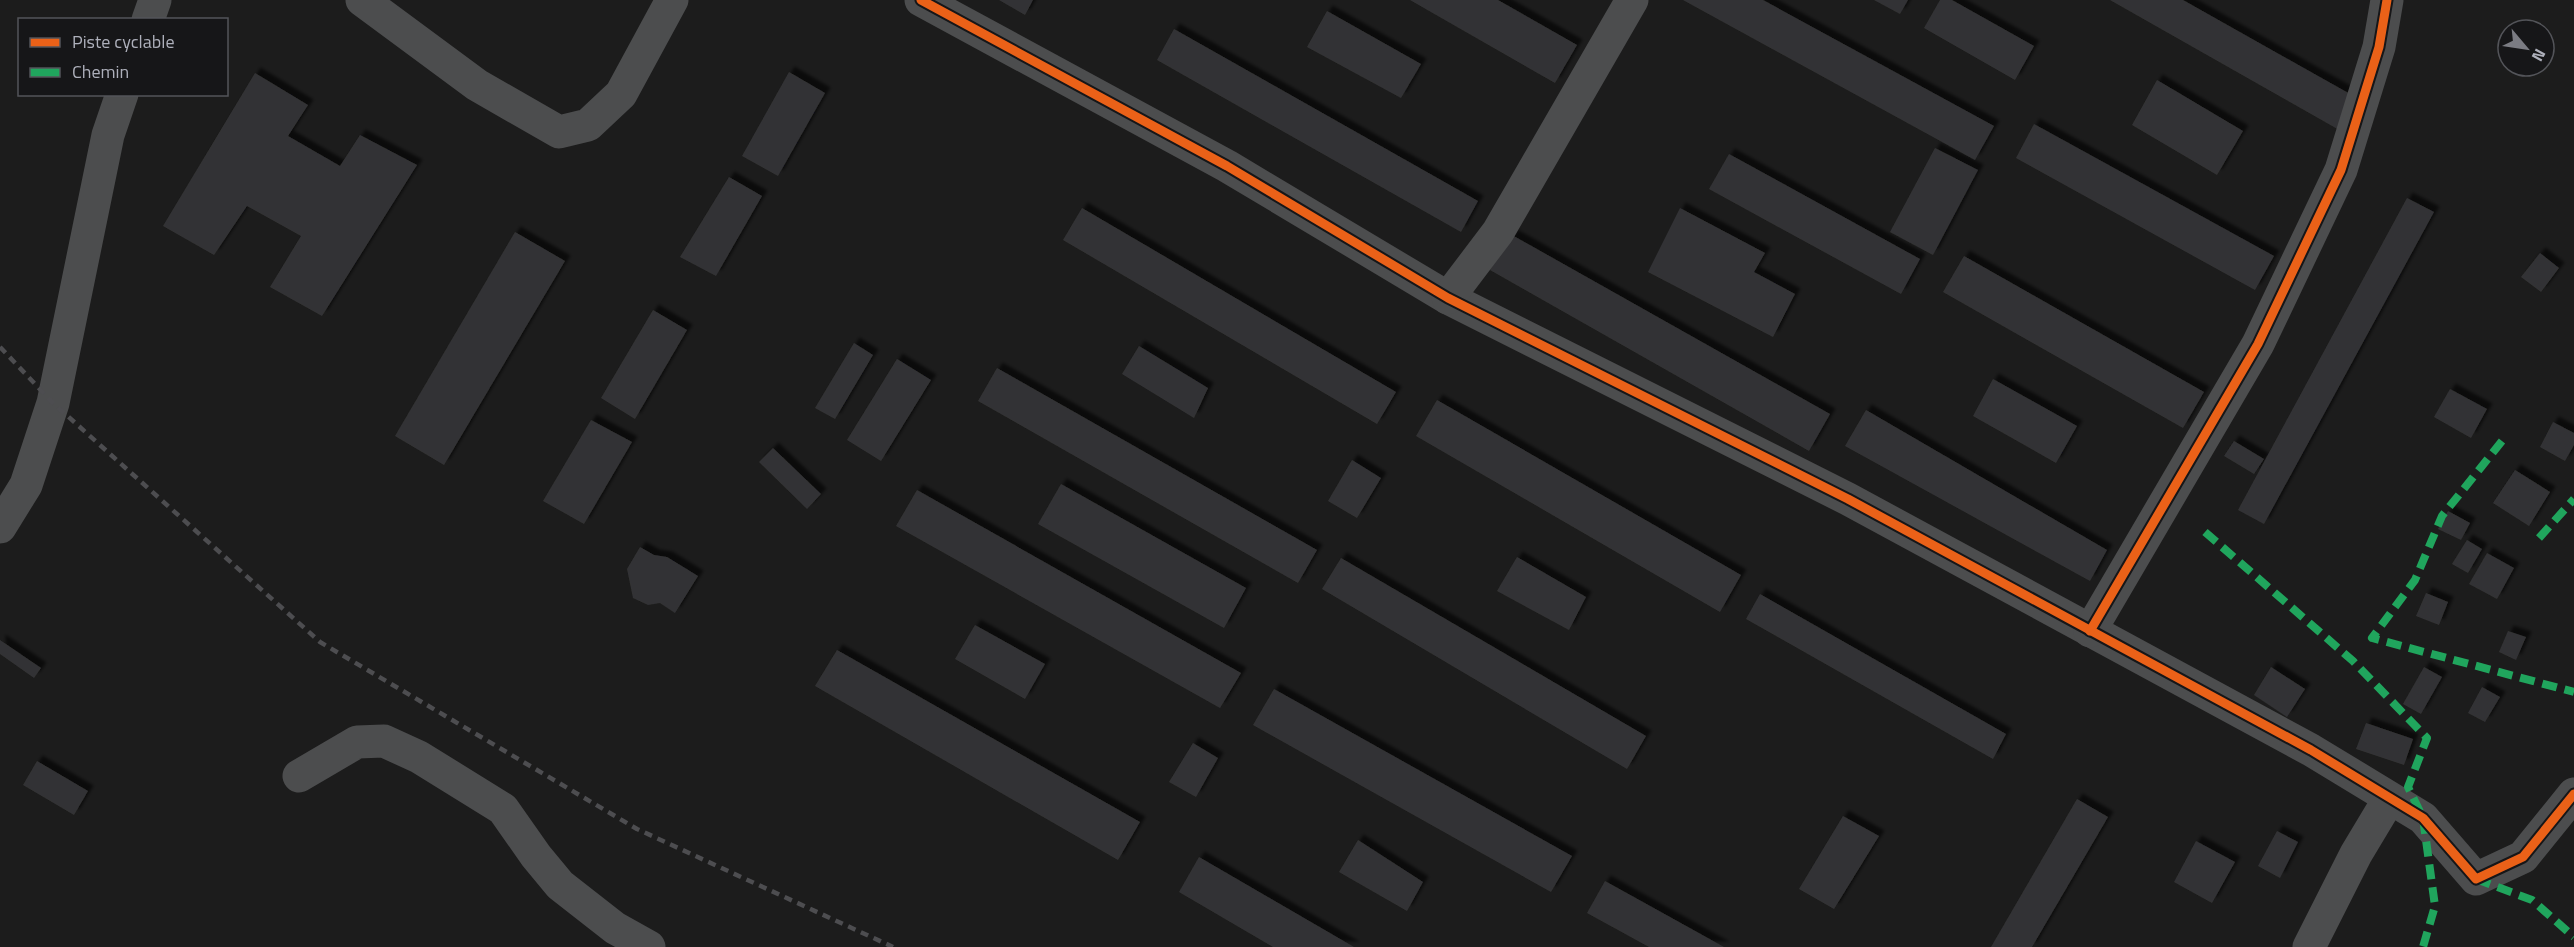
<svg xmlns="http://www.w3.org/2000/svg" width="2574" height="947" font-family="'Titillium Web',sans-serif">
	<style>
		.building { fill: #333334; filter: url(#shadow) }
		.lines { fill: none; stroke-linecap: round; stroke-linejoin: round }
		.minor { stroke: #4c4d4e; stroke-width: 33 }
		.rail { stroke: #4d4d50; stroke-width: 4.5; stroke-dasharray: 8 6; stroke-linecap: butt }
		.quiet { stroke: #20a55d; stroke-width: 8; stroke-dasharray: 15 8; stroke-linecap: butt }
		.cycleway-casing { stroke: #161618; stroke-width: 13 }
		.cycleway { stroke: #ea6118; stroke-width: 9 }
	</style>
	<defs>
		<filter id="shadow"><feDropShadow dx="5.5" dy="-5.5" stdDeviation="1.5" flood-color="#0009"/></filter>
	</defs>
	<rect width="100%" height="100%" fill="#1c1c1c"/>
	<!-- building -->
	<g class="building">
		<path d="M999,0H1033L1025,15Z"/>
		<path d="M1410,0H1498L1577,45L1555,83Z"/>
		<path d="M1683,0H1763L1994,126L1975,160Z"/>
		<path d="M1874,0H1908L1900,14Z"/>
		<path d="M1940,0H1952L2034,46L2015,80L1924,28Z"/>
		<path d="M2110,0H2183L2359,99L2341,131Z"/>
		<path d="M1327,11L1421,64L1401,98L1307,47Z"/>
		<path d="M1174,29L1478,201L1461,232L1157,60Z"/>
		<path d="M789,72L825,93L778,176L742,156Z"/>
		<path d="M255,73L308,105L288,136L340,166L360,135L417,165L322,316L270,287L301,236L247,206L214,255L163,226Z"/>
		<path d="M2157,80L2243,131L2217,175L2132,125Z"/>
		<path d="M2034,124L2274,256L2255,290L2016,158Z"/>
		<path d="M1935,148L1978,170L1933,255L1890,232Z"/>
		<path d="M1729,154L1920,259L1901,294L1709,189Z"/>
		<path d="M729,177L762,196L716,276L680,257Z"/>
		<path d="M2407,198L2434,212L2264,524L2238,510Z"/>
		<path d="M1082,208L1396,392L1377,424L1063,240Z"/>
		<path d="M1680,208L1765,253L1754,272L1795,294L1773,337L1648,272Z"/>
		<path d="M515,232L565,261L444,465L395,436Z"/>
		<path d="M1512,235L1830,414L1809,451L1490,270Z"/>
		<path d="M2540,253L2559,268L2541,292L2521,277Z"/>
		<path d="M1964,256L2204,392L2183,428L1943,292Z"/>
		<path d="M653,310L687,330L635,419L601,398Z"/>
		<path d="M854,343L873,355L835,419L815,408Z"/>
		<path d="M1139,346L1208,388L1194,418L1122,374Z"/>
		<path d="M897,359L931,380L881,461L847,440Z"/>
		<path d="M997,368L1317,550L1298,583L978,401Z"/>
		<path d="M1993,379L2077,426L2056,463L1973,416Z"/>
		<path d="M2450,389L2487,409L2471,438L2434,417Z"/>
		<path d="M1437,400L1741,575L1720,612L1416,436Z"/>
		<path d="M1866,410L2107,550L2090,581L1845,446Z"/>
		<path d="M591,420L632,442L584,524L543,501Z"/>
		<path d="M2553,422L2574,433V445L2565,461L2540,447Z"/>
		<path d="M2234,441L2264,459L2254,474L2224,456Z"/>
		<path d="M773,448L821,494L807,509L759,462Z"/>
		<path d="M1352,460L1381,478L1357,518L1328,501Z"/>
		<path d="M2515,470L2550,492L2529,526L2493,503Z"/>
		<path d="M1061,484L1246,588L1224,628L1038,524Z"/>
		<path d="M917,490L1241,673L1220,708L896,526Z"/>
		<path d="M2448,511L2470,523L2461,540L2438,529Z"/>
		<path d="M2467,540L2482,549L2468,573L2452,564Z"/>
		<path d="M640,547L654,555L667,557L698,576L675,613L660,603L648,605L633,598L627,569Z"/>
		<path d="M2487,553L2514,568L2497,599L2469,584Z"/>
		<path d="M1517,557L1586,597L1569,630L1497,591Z"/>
		<path d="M1341,558L1646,736L1627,769L1322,589Z"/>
		<path d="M2426,593L2448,602L2439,625L2416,616Z"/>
		<path d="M1760,594L2006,734L1993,759L1746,619Z"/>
		<path d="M975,625L1045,664L1025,699L955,659Z"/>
		<path d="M2508,631L2526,637L2516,660L2499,652Z"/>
		<path d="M0,640L41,668L34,678L0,654Z"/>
		<path d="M837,650L1140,822L1118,860L815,686Z"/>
		<path d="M2271,667L2305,689L2287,717L2254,695Z"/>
		<path d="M2424,667L2442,677L2421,714L2403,704Z"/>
		<path d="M2482,687L2500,697L2485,722L2468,713Z"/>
		<path d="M1274,689L1572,856L1551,892L1253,725Z"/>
		<path d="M2366,723L2413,739L2404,765L2356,749Z"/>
		<path d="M1193,743L1218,758L1196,797L1169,782Z"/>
		<path d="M37,761L88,791L74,815L23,785Z"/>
		<path d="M2077,799L2108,817L2032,947H1991Z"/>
		<path d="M1843,816L1879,836L1834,909L1799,889Z"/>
		<path d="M2277,831L2298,842L2280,878L2258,866Z"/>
		<path d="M1358,840L1423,882L1407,911L1339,872Z"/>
		<path d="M2196,841L2235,862L2212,903L2174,882Z"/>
		<path d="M1199,857L1354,947H1273L1179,892Z"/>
		<path d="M1605,881L1724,947H1649L1587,913Z"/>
	</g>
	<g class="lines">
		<!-- minor -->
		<g class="minor">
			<path d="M362,0L477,85L559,132L588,125L621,94L672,0"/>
			<path d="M921,0L1227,166L1448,298L1848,499L2311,750L2423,818L2476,879L2523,857L2574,794"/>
			<path d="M148,20L155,0"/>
			<path d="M1448,298L1498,232L1632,0"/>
			<path d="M0,527L26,485L53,403L108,135L122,94"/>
			<path d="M2090,631L2258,344L2341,170L2379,47L2387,0"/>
			<path d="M299,776L357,742L384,741L419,757L503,809L536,856L560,885L615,928L649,947"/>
			<path d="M2309,947L2356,854L2389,799"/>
		</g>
		<!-- rail -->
		<path class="rail" d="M0,347L53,403L320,642L637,829L893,947"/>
		<!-- quiet -->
		<g class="quiet">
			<path d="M2502,441L2442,516L2415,580L2372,638L2574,692"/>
			<path d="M2205,532L2353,661L2427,738L2408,787L2423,818L2435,906L2423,947"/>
			<path d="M2539,538L2574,499"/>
			<path d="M2476,879L2532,900L2574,937"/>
		</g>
		<!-- cycleway casing -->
		<g class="cycleway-casing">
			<g id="cycleway">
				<path d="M921,0L1227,166L1448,298L1848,499L2311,750L2423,818L2476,879L2523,857L2574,794"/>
				<path d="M2090,631L2258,344L2341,170L2379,47L2387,0"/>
			</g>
		</g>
		<!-- cycleway -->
		<use href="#cycleway" class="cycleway"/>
	</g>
	<!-- legend -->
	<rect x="18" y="18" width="210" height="78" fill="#161618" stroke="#535459" stroke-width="1.5"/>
	<rect x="30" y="38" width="30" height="9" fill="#ea6118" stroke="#535459" stroke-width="1.5"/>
	<text x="72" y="48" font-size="18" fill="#aeb0bb">Piste cyclable</text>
	<rect x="30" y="68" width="30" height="9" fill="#20a55d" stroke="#535459" stroke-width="1.5"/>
	<text x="72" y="78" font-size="18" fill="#aeb0bb">Chemin</text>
	<!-- north arrow -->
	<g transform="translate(2526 48) rotate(119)"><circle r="28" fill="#161618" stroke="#535459" stroke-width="1.5"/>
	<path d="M0-4.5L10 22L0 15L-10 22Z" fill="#7b7c83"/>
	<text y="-9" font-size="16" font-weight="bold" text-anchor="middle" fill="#aeb0bb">N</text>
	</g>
</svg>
